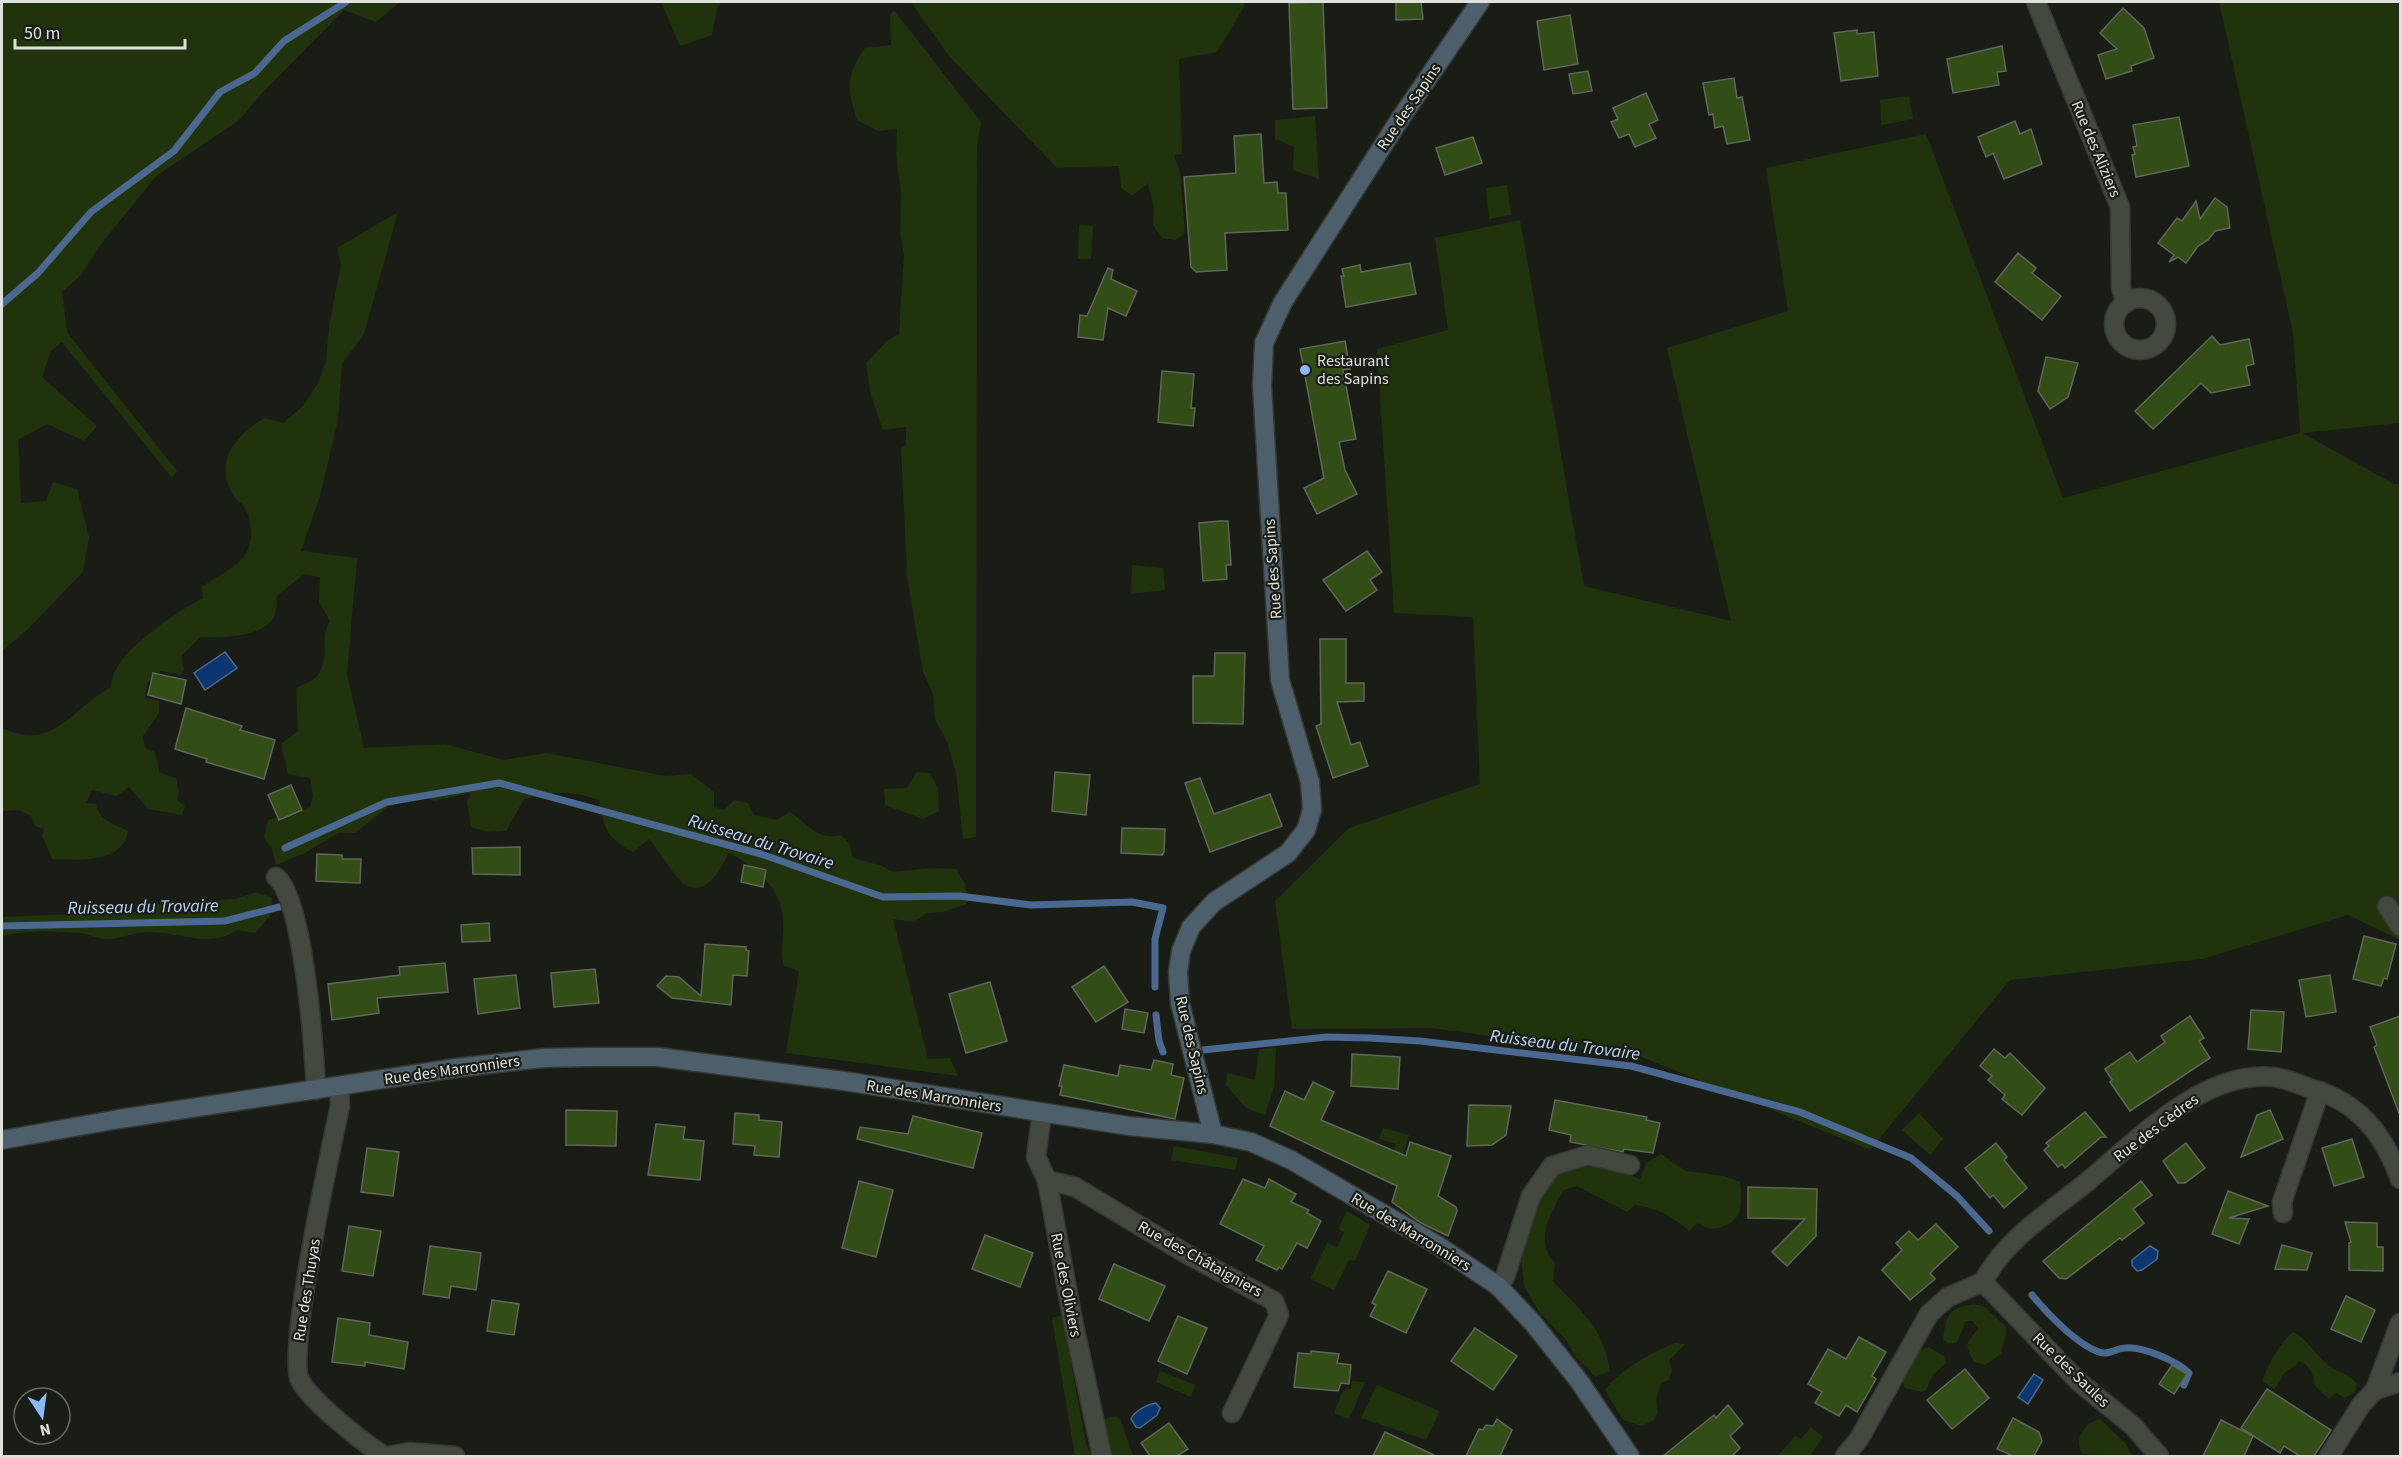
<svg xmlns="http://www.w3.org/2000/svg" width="2402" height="1458" font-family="'Source Sans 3',sans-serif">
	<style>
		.green { fill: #20330d }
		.water { fill: #0c3670; stroke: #4b6990; stroke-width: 1.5 }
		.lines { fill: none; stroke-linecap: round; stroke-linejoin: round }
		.stream { stroke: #4b6990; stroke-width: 7 }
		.building { fill: #324d15; stroke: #61665d; stroke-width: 1.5 }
		.street-casing { stroke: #353833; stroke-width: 21 }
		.secondary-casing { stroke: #353833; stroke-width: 21 }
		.street { stroke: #444940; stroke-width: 18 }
		.secondary { stroke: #4e5f6c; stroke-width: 18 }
		.poi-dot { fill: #8cb9fc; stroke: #191d16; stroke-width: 2 }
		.labels { text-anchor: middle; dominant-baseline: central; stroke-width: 4.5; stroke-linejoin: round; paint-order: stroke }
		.street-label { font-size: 16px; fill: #dee1dc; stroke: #191d16 }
		.poi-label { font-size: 16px; fill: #dee1dc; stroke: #191d16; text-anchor: start }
		.water-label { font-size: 18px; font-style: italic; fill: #bbd4f7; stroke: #191d16 }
	</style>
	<rect width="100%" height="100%" fill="#191d16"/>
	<!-- green -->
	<g class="green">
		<path d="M2,2H400L376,22L344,10L263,92L238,121L156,176L98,248L82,274L62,292L67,332L177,471L172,478L62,342L51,351L42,377L97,426L84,441L47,424L18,440L21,503L46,501L53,482L77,489L89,537L83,572L29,628L2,651Z"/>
		<path d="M661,2H722L717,8L712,35L680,46Z"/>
		<path d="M911,2H1244V7L1217,52L1179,59L1182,154L1174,155L1180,172L1185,233L1175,240L1162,238L1153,225L1154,208L1148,183L1132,196L1121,188L1119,166L1057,168L949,56Z"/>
		<path d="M2219,2H2400V423L2302,433L2394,484H2400V940L2348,915L2202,959L2010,980L1870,1150L1642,1057L1432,1028L1292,1029L1275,901L1349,828L1480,784L1473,617L1394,613L1377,349L1448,330L1435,238L1520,220L1584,586L1731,621L1667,348L1788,311L1766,168L1926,134L2063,498L2300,433L2293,333Z"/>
		<path d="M894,10L981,122L977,147L976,837L963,839L956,773L947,742L935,719L933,694L923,672L907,575L901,448L906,445V427L883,430L870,392L866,363L887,341L899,334L904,255L900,231L901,194L896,152L897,129L878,131L857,120C847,87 845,77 865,48L891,45L890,15Z"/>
		<path d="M1909,96L1913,119L1881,125L1880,100Z"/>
		<path d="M1315,116L1319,179L1293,170L1294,147L1275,139V120Z"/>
		<path d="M1507,185L1511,215L1489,219L1486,188Z"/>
		<path d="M398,212L364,334L342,364L338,420L320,496L301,551L357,558L347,674L364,748L445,744L504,760L546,753L666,776L691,774L714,792V807L724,810L734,800L748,803L754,815L776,820L790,812C808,824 817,841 841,835L849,843L853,858L882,866L893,872L930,868L956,869L965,884L968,901L965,905L942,912L927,913C915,924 908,921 893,919L928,1059L950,1058L958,1076L786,1053L799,971L784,966C779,949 785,936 783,919C781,888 755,865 728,853C722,869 705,899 684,884C675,878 659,850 649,839L633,852C607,838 604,829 599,800C567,789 556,792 524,799L506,831L489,832L471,827L467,802L471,793L434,801L417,793L387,808L355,833H338L305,853L276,865L272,849L264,837L268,820L310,807L313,795L310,778L288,774L281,744L298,731L296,688C302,685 313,681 317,676C331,659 319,637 330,621L319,602L320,577L304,574L277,596C276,601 277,610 275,615C265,638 221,638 200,637L181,657L184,670L180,675L161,671L147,683L145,698L159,701V713L143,736L145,748L155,752L160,773L176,778L179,793L177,800L185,806L182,815L148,809L129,787L117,796L92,790L86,803L96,804C99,821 114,824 128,831C123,864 78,860 52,859L42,836L44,829L35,826L31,816L19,810L2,811V728C54,752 69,710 111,687C112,681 113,674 116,669C129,644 178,611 203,598L202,587C216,576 242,566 248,549C254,535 251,516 242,504C239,501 238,502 235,498C212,463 234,436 264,418L283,423L303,406L318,383L326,362L329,327L341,264L337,248Z"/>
		<path d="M1079,225L1093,226L1091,259H1078Z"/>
		<path d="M1132,565L1163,568L1165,590L1131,594Z"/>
		<path d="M917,772L930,773L938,789L939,811L923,819L885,805L884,789L907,788Z"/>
		<path d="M256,892L272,898L270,916L255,933L237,930C210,949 179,932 148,932C134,932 121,939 107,939C98,939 89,934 80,933C56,931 25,930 2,936V917L95,913L113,909L127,915L161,903L235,899Z"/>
		<path d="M1276,1048L1274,1087L1265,1115L1246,1108L1226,1085L1227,1073L1255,1080L1259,1049Z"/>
		<path d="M1919,1113L1943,1139L1930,1155L1902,1130Z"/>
		<path d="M1383,1128L1409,1135L1400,1165L1389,1162L1396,1144L1379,1139Z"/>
		<path d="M1174,1146L1238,1158L1235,1170L1171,1160Z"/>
		<path d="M1661,1154L1686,1171L1724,1176L1740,1182C1742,1203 1744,1220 1721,1227C1712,1230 1706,1229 1698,1223L1689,1231C1672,1216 1657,1208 1635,1205L1627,1212L1577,1186L1564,1190C1550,1213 1534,1241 1555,1263L1553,1281C1582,1312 1603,1327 1610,1371L1595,1377L1587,1367L1576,1358L1567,1341L1539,1312L1524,1286L1521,1257L1544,1185L1573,1166L1608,1167L1640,1179L1646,1163Z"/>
		<path d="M1347,1211L1370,1225L1355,1261L1349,1260L1334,1290L1310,1279L1327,1243L1337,1247L1344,1232L1338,1229Z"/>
		<path d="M1974,1304L1985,1307L2007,1328L2001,1354L1985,1365L1974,1362C1964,1342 1966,1346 1978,1328L1972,1321H1966L1957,1342L1950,1344L1943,1340C1946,1316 1948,1308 1974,1304Z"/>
		<path d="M1062,1315L1086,1444L1092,1456H1075L1052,1318Z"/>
		<path d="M2293,1332C2308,1339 2315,1355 2328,1365C2338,1372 2348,1374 2357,1383L2355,1392L2345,1398L2336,1393L2329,1399L2315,1386C2313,1374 2311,1366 2299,1361C2295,1367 2292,1367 2287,1371C2281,1375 2280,1384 2274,1389L2263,1382C2265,1368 2281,1341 2293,1332Z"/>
		<path d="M1675,1343L1685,1344L1669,1361L1672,1370L1669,1380L1661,1383C1657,1393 1655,1401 1658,1412L1654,1420L1642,1426L1623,1420L1605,1390C1618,1371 1654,1351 1675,1343Z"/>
		<path d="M1928,1347L1944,1356L1946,1363L1933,1375L1926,1390L1922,1392L1905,1388L1902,1380L1916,1353Z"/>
		<path d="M1160,1371L1195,1385L1191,1397L1156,1382Z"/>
		<path d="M1352,1381L1365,1382L1349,1419L1334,1413L1343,1390L1351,1389Z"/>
		<path d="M1377,1385L1440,1411L1426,1440L1361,1418Z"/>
		<path d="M1115,1416L1120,1419L1133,1456H1108L1102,1420Z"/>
		<path d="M2100,1419L2126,1444L2132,1456L2083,1454C2072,1440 2085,1422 2100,1419Z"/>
		<path d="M1811,1427L1823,1437L1810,1456H1778L1795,1436L1801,1439Z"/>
	</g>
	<!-- water -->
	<g class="water">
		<path d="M225,652L237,668L205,690L194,673Z"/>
		<path d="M2150,1246L2158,1251L2157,1259L2142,1270L2137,1271L2132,1265V1260Z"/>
		<path d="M2034,1374L2043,1380L2028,1404L2018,1397Z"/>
		<path d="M1156,1403L1160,1408L1157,1415L1140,1428L1136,1427L1131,1419C1134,1411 1148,1404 1156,1403Z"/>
	</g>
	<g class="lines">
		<!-- stream -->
		<g class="stream">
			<path d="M2,304L38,273L91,212L174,151L220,92L255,73L284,41L346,2"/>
			<path d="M285,848L387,802L499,783L761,854L883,897L959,896L1031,905L1132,902L1163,908L1155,939V987"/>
			<path d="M2,926L225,921L283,906"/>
			<path d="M1156,1015L1159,1041L1163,1052"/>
			<path d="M1203,1050L1327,1037L1370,1038L1420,1041L1631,1066L1800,1112L1911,1158L1957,1196L1989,1231"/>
			<path d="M2032,1295C2047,1313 2076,1344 2099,1352C2109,1356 2116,1348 2125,1348C2142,1346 2177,1361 2189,1373L2184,1385"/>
		</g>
	</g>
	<!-- building -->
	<g class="building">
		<path d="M1323,2L1327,108L1293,109L1289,3Z"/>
		<path d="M1396,2H1421L1423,19L1396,20Z"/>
		<path d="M2123,8L2144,28L2154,58L2131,66L2132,71L2106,79L2098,55L2117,49L2100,33Z"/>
		<path d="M1570,15L1578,64L1544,70L1537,21Z"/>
		<path d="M1857,30V34L1874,32L1878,76L1841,81L1834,33Z"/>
		<path d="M2002,46L2006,71L1997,72L1999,85L1953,93L1947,59Z"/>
		<path d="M1588,71L1592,91L1573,94L1569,74Z"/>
		<path d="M1734,78L1737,98L1742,97L1750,140L1727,144L1723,126L1715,128L1713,114L1709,115L1703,83Z"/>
		<path d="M1646,93L1658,120L1649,124L1656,138L1635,147L1629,134L1619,138L1611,122L1618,119L1613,108Z"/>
		<path d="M2179,117L2189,166L2136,177L2132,155L2135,154L2133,147L2137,146L2133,125Z"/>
		<path d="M2015,121L2020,134L2031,129L2042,164L2004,179L1993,153L1986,157L1978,137Z"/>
		<path d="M1261,134L1264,183L1277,182L1278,193H1286L1288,230L1225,233L1227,270L1196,272L1191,267L1184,177L1236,173L1234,136Z"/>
		<path d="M1473,137L1482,163L1445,175L1436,148Z"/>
		<path d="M2215,198L2227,207L2230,228L2215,231L2208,240L2198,246L2186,263L2178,257L2169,262L2174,255L2158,243L2177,218L2182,221L2196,201L2200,219Z"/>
		<path d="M2018,253L2036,268L2032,273L2061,296L2042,320L1995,282Z"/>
		<path d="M1410,263L1416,294L1346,307L1341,276H1344L1342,269L1360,265L1361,272Z"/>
		<path d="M1108,268L1113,270L1111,279L1137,291L1126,316L1108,308L1103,340L1078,337L1080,315L1087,316Z"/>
		<path d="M2212,336L2220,345L2249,339L2254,364L2246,366L2250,385L2211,393L2201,383L2153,429L2135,411Z"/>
		<path d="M1345,341L1350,369L1343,370L1356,439L1339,442L1345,470L1357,494L1317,514L1304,488L1324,478L1300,349Z"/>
		<path d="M2046,357L2078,363L2068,397L2050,409L2038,391Z"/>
		<path d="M1162,371L1194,374L1191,408H1195L1193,426L1158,422Z"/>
		<path d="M1220,521H1228L1231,565H1226L1227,579L1203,581L1199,523Z"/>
		<path d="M1367,551L1382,572L1370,580L1377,590L1346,611L1323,580Z"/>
		<path d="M1320,639H1346V683H1364V701L1337,702L1351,745L1360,742L1368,766L1333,778L1316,726L1321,724Z"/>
		<path d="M1215,653H1245L1243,724L1193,723V676H1214Z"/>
		<path d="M153,673L186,680L181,704L148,695Z"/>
		<path d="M186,708L242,726L240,730L275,740L264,779L206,762L207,759L175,749Z"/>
		<path d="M1055,772L1090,775L1086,815L1052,811Z"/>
		<path d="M1200,778L1214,814L1270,794L1282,826L1210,852L1185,783Z"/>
		<path d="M291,785L302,810L279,820L268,795Z"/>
		<path d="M1122,828L1165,829L1164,852L1162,855L1121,853Z"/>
		<path d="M520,847V875L473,874L472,848Z"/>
		<path d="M317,854L342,855V859H361L360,883L316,881Z"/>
		<path d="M744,865L766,870L763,887L741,882Z"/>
		<path d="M489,923L490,941L462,942L461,925Z"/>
		<path d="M2364,936L2396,944L2387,979L2384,978L2381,986L2353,979Z"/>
		<path d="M705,944L746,947V950L749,951L747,976L733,975L731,1005L672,998L657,986L666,976L679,977L701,996Z"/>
		<path d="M445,963L448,992L377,998L379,1013L332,1020L328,984L400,975L399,967Z"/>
		<path d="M1104,966L1128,1002L1096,1022L1072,987Z"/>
		<path d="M595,969L599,1003L554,1007L551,973Z"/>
		<path d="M516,975L520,1008L478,1014L474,979Z"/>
		<path d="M2330,975L2336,1012L2306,1017L2299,980Z"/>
		<path d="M990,982L1007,1041L966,1053L949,994Z"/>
		<path d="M1125,1009L1148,1013L1144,1033L1122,1029Z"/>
		<path d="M2251,1010L2284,1012L2281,1052L2248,1049Z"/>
		<path d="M2190,1016L2204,1038L2199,1041L2210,1058L2130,1111L2110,1082L2112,1080L2105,1069L2130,1052L2137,1062L2165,1042L2161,1036Z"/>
		<path d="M2400,1016V1113H2399L2374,1047L2377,1045L2370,1027Z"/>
		<path d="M1994,1049L2005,1058L2010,1053L2045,1088L2022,1115L2002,1099L2005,1095L1988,1080L1992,1076L1980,1066Z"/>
		<path d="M1352,1054L1400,1057L1398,1089L1351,1086Z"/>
		<path d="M1154,1060L1173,1064L1171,1075L1184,1078L1175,1119L1060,1095L1062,1086H1059L1064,1065L1118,1076L1120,1065L1151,1070Z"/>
		<path d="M1313,1082L1334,1092L1321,1120L1406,1156L1410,1142L1451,1156L1438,1196L1456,1207L1457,1211L1448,1236L1421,1223L1392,1202L1397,1186L1270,1126L1285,1091L1304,1100Z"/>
		<path d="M1555,1100L1647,1117L1646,1120L1660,1123L1653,1153L1624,1149L1623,1152L1570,1142L1571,1135L1549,1130Z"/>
		<path d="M1469,1105L1511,1106L1506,1135L1492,1145L1467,1146Z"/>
		<path d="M566,1110L617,1111L616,1146L566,1145Z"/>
		<path d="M2270,1110L2283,1139L2241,1157L2257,1115Z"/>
		<path d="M2085,1112L2106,1137H2101L2065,1168L2062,1164L2058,1167L2044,1150L2049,1146L2046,1143Z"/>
		<path d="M735,1113L759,1115V1120L782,1122L779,1157L754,1155L755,1146L733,1144Z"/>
		<path d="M913,1116L982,1133L973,1168L857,1139L860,1127L908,1134Z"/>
		<path d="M656,1124L685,1127L683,1139L704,1141L700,1180L648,1175Z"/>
		<path d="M2352,1139L2364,1177L2334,1186L2322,1148Z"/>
		<path d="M1996,1143L2007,1157L2004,1160L2027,1188L2004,1208L1993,1195L1990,1198L1965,1168Z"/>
		<path d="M2186,1143L2205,1168L2185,1183H2178L2163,1161Z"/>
		<path d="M367,1148L399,1152L393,1196L361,1192Z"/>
		<path d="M1243,1179L1265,1188L1269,1179L1296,1194L1291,1202L1309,1210L1307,1213L1321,1221L1307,1248L1297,1243L1282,1269L1279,1267L1277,1270L1256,1260L1264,1246L1220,1224Z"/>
		<path d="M859,1181L893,1190L876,1257L842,1248Z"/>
		<path d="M2141,1181L2152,1195L2133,1209L2144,1223L2122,1240L2120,1238L2066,1279L2059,1278L2043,1261Z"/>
		<path d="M1748,1187L1817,1189L1816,1236L1787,1266L1772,1252L1805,1219L1748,1218Z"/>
		<path d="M2228,1191L2268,1206L2229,1218L2249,1219L2239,1244L2212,1234Z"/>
		<path d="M2345,1222L2377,1223V1247H2383V1271L2349,1270V1243L2351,1242Z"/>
		<path d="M1936,1224L1958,1247L1930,1273L1935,1279L1910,1300L1882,1270L1902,1250L1896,1243L1909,1231L1918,1240Z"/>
		<path d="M349,1226L381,1231L373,1276L342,1271Z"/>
		<path d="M985,1235L1033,1253L1020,1287L972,1269Z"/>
		<path d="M2282,1245L2312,1253L2307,1270L2275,1269Z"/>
		<path d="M430,1246L481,1253L476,1290L451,1286L449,1298L423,1294Z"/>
		<path d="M1114,1264L1165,1286L1149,1321L1099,1299Z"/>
		<path d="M1388,1271L1427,1289L1406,1333L1370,1316L1376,1305L1372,1303Z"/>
		<path d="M2346,1296L2375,1310L2361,1342L2331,1329Z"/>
		<path d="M492,1300L519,1304L514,1335L487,1331Z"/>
		<path d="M1178,1316L1207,1328L1187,1374L1158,1361Z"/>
		<path d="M338,1318L370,1323L369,1335L408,1342L404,1369L365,1362V1366L332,1362Z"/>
		<path d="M1475,1328L1517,1356L1493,1390L1451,1361Z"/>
		<path d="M1859,1337L1886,1352L1872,1376L1876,1379L1857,1412L1846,1405L1839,1416L1815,1403L1822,1392L1808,1384L1828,1349L1846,1359Z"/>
		<path d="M1311,1351L1339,1354L1337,1363L1351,1365L1349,1384L1341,1383L1338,1391L1294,1387L1298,1353L1311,1354Z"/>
		<path d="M2172,1365L2187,1374L2174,1394L2159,1384Z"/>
		<path d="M1965,1369L1989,1398L1952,1429L1927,1400Z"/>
		<path d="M2267,1389L2331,1430L2314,1456H2300L2284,1446L2280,1453L2241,1428Z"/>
		<path d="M1728,1405L1743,1424L1730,1436L1740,1448L1732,1456H1663L1714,1415L1716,1418Z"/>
		<path d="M2013,1418L2039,1432L2042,1441L2034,1456H2013L1997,1449Z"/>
		<path d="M1497,1419L1512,1430L1500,1456H1466L1479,1429L1483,1430L1486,1425L1493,1426Z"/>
		<path d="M2221,1420L2253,1436L2244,1456H2203Z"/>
		<path d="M1169,1423L1188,1449L1177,1456H1150L1141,1443Z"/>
		<path d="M1385,1432L1436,1456H1373Z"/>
	</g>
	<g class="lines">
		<!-- street casing -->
		<g class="street-casing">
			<g id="street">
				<path d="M2036,2L2120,207L2121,288L2126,303"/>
				<circle cx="2140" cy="324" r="26"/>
				<path d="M276,877C304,899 314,1050 316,1090"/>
				<path d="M2387,906L2400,926"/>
				<path d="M339,1086L340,1106C331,1148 286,1354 300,1380C311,1402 363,1442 384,1456"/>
				<path d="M1042,1114L1036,1157L1047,1180L1072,1316L1102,1456"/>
				<path d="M1047,1180L1075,1187L1185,1253L1274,1301L1279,1315L1232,1413"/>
				<path d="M2283,1213L2282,1202L2320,1091"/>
				<path d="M1983,1282C2005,1239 2050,1212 2087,1182C2136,1141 2203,1070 2273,1077C2286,1078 2300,1085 2312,1089C2359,1102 2384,1135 2400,1179"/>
				<path d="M1983,1282L2079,1382L2133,1426L2159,1456"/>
				<path d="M1498,1286L1505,1277L1531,1196L1552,1166L1588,1155L1630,1165"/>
				<path d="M2375,1390L2400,1323"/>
				<path d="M388,1456L410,1452L455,1456"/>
				<path d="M1845,1456L1859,1439L1929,1314L1948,1297L1983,1282"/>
				<path d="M2329,1456L2361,1405L2375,1390L2400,1382"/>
			</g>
		</g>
		<!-- secondary casing -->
		<g class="secondary-casing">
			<g id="secondary">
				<path d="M1213,1134L1180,1003L1178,972L1181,951L1191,927L1214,902L1288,853L1306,830L1312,810L1310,782L1280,680L1262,386L1264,343L1283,302L1400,119L1480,2"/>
				<path d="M2,1140L119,1119L456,1068L543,1058L588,1057H658L844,1081L1129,1126L1213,1134L1251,1142L1291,1160L1437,1245L1498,1286L1533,1323L1579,1381L1630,1456"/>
			</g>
		</g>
		<!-- street -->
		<use href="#street" class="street"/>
		<!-- secondary -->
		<use href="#secondary" class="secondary"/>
	</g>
	<!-- markers -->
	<circle class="poi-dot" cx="1305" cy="370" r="6"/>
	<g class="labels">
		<!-- street labels -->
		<g class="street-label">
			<text transform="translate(1409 107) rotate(-56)">Rue des Sapins</text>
			<text transform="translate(2096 149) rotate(67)">Rue des Aliziers</text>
			<text transform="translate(1273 569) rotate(-94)">Rue des Sapins</text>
			<text transform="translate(1192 1045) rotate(77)">Rue des Sapins</text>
			<text transform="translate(452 1070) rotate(-8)">Rue des Marronniers</text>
			<text transform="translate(934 1096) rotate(9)">Rue des Marronniers</text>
			<text transform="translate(2156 1128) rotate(-37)">Rue des Cèdres</text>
			<text transform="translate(1411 1232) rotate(31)">Rue des Marronniers</text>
			<text transform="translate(1200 1259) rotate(29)">Rue des Châtaigniers</text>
			<text transform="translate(1066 1285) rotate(79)">Rue des Oliviers</text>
			<text transform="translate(307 1290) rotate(-81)">Rue des Thuyas</text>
			<text transform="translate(2071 1370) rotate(44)">Rue des Saules</text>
		</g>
		<!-- poi labels -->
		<g class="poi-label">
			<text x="1317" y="361">Restaurant<tspan x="1317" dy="18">des Sapins</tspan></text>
		</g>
		<!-- water labels -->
		<g class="water-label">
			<text transform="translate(761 842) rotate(17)">Ruisseau du Trovaire</text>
			<text transform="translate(143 907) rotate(-1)">Ruisseau du Trovaire</text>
			<text transform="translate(1565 1045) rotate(7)">Ruisseau du Trovaire</text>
		</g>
	</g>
	<!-- border -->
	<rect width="2402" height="1458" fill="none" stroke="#dee1dc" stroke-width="6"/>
	<!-- north arrow -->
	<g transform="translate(42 1416) rotate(167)"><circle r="28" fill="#191d16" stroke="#686b65" stroke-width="1.5"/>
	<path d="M0-4.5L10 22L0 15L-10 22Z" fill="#8cb9fc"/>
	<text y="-9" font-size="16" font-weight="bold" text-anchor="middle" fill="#dee1dc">N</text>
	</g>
	<!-- scale -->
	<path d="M15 39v9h170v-9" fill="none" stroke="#dee1dc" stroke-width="3"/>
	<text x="24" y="39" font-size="18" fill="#dee1dc" stroke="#191d16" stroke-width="4.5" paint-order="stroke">50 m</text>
</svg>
